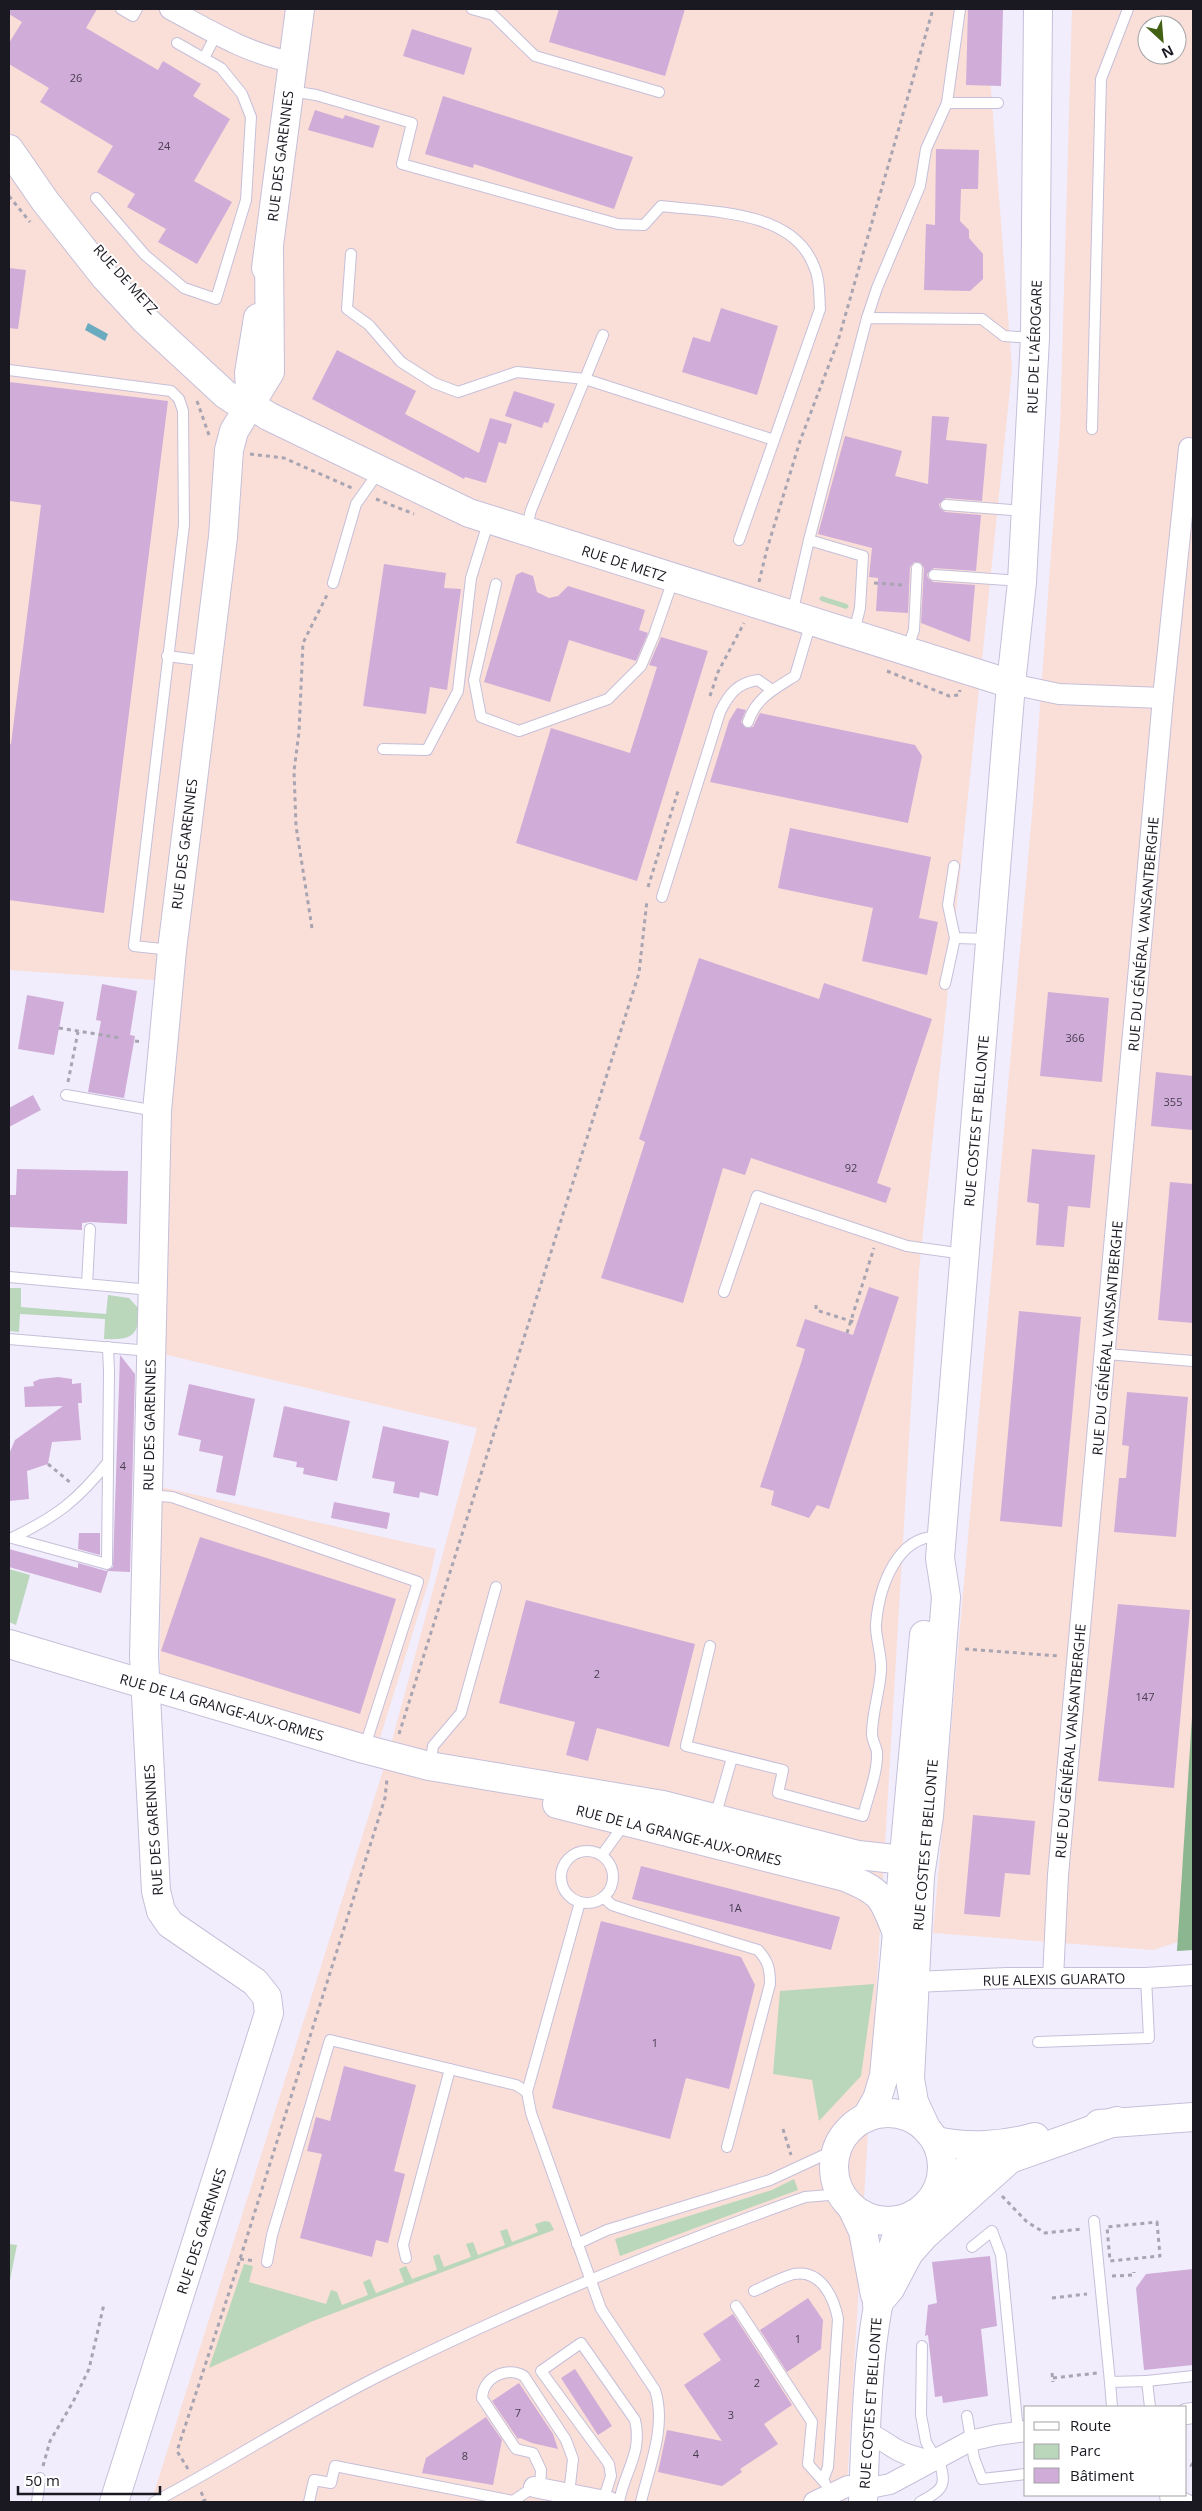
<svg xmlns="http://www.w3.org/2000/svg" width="1202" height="2511" font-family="'Open Sans',sans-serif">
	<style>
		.commercial { fill: #f9dfd8; fill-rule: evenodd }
		.green { fill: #bad7bc }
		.forest { fill: #8bb68f }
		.water { fill: #6babc0 }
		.building { fill: #d0acd8 }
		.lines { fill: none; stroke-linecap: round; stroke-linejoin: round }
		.lane-casing { stroke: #c6bfd9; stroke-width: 12 }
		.street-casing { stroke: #c6bfd9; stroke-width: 22 }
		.secondary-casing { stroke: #c6bfd9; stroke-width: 30 }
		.path { stroke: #a8a4b2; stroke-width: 3; stroke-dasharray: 4 4; stroke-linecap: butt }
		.lane { stroke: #fff; stroke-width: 10 }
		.street { stroke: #fff; stroke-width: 20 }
		.secondary { stroke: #fff; stroke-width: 28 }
		.labels { text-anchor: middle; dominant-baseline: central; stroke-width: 4; stroke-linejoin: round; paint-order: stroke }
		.number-label { font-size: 11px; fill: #483d4f }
		.street-label { font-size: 14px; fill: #1a1821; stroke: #fff }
	</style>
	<rect width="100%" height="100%" fill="#f1edfd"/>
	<!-- commercial -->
	<g class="commercial">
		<path d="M9,9H985L1012,369L919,1271L846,2502H151L388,1755L477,1428L150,1351L168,981L9,970Z"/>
		<path d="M1072,9H1193V1937L1153,1950L933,1933L1033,803L1060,429ZM1147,25H1177V55H1147Z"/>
		<path d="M161,1487L436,1549L430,1577L380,1738L160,1679Z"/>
	</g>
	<!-- green -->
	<g class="green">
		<path d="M822,596L847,604L849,607L846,609L821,601L819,598Z"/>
		<path d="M9,1288H21V1307L106,1314L108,1295L129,1298L139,1309C139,1337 131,1340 104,1339L105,1319L20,1314L19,1332L9,1331Z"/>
		<path d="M9,1569L30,1575L16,1625L9,1622Z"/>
		<path d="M874,1984L861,2076L819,2121L812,2080L773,2074L780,1991Z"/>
		<path d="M794,2179L798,2190L620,2256L615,2239L772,2190Z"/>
		<path d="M545,2221L550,2222L554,2230L313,2321L209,2368L244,2264L253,2266L249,2282L326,2304L331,2290L337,2292L342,2305L368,2295L363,2282L370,2279L376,2293L404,2282L399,2269L406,2266L412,2279L437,2270L433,2256L439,2254L444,2267L471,2257L466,2244L473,2242L478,2255L505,2245L500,2231L507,2229L512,2242L538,2232L535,2224Z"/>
		<path d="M9,2244L17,2245L9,2285Z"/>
	</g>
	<!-- forest -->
	<path class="forest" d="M1193,1701V1950L1177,1951Z"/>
	<!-- water -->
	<path class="water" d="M88,323L108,334L105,341L85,330Z"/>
	<!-- building -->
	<g class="building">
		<path d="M9,9H97L86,28L158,70L163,61L201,84L193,96L230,119L194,181L232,202L197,264L158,242L166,229L127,207L135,194L97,172L113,146L40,102L49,88L9,64V43L22,22L9,14Z"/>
		<path d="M559,9H685L665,76L549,42Z"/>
		<path d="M968,9H1003L1001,86L966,85Z"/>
		<path d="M412,29L472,48L464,75L403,56Z"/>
		<path d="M443,96L633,157L614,209L474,164L473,168L425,154Z"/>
		<path d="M315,110L343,119L345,115L380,126L373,148L308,130Z"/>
		<path d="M936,149L979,150L978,189H961L960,221L969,230V238L983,254V279L970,291L924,290L926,224L935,225Z"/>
		<path d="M9,268L26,270L18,329L9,328Z"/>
		<path d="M721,308L778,326L757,395L682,372L693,337L710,342Z"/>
		<path d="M337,350L416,391L405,414L479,453L490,418L512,424L506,444L499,442L486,483L465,477L464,479L312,399Z"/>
		<path d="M9,382L168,401L104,913L9,900V744H11L41,505L9,501Z"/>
		<path d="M514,391L555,404L548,423L544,422L542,428L505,416Z"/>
		<path d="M932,416L949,417L946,440L987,444L982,501L946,498L939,504L940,508L945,512L981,515L976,571L934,568L927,574L928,578L933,582L975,585L970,642L921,623L924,568L921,563L914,562L910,567L908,613L876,611L878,578L869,577L872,548L818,534L845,436L902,451L895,476L928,484Z"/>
		<path d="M384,564L446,573L444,588L461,589L447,690L430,687L426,714L363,706Z"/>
		<path d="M522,572L533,576L537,592L549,598L558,596L568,586L645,610L639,630L648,633L636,661L569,640L550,702L484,682L516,575Z"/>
		<path d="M661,637L708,651L637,881L516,843L551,728L630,753L657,667L649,665Z"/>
		<path d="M737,708L746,710L741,722L746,728L753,727L760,713L915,745L922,756L908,823L710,782L729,721Z"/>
		<path d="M790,828L931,857L919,918L938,922L927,975L862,961L873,908L778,888Z"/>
		<path d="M699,958L819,999L824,983L932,1019L877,1183L891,1188L886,1203L751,1158L745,1175L723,1168L683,1303L601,1278L645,1142L639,1139Z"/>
		<path d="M102,984L137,991L130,1035L135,1036L124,1098L88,1092L101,1021L96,1020Z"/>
		<path d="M1048,992L1109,998L1102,1082L1040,1076Z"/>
		<path d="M27,995L64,1002L54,1055L18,1049Z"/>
		<path d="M1156,1072L1193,1076V1130L1151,1126Z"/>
		<path d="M33,1095L41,1110L9,1127V1108Z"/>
		<path d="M1032,1149L1095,1155L1090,1208L1068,1206L1064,1247L1036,1245L1039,1204L1027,1202Z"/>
		<path d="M17,1169L128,1171L127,1224L90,1222L82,1223V1230L9,1227V1195H16Z"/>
		<path d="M1170,1182L1193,1184V1323L1158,1320Z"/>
		<path d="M869,1287L899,1297L829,1509L817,1505L809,1518L771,1505L774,1491L760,1487L802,1360L805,1349L796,1346L805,1319L853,1335Z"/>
		<path d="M1019,1311L1081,1317L1062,1527L1000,1521Z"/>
		<path d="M120,1355L135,1374L130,1572L108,1571L101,1593L9,1567V1549L78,1568V1563L106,1571L113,1567Z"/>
		<path d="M58,1377L72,1379V1384L81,1383L82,1403H78L81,1440L52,1442L48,1464L27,1471L29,1499L9,1501V1454L15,1440L63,1406L25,1407L24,1387L34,1386L33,1382L40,1379Z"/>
		<path d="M189,1384L255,1399L235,1496L216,1492L223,1456L199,1451L201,1440L178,1435Z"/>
		<path d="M1127,1392L1188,1397L1176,1537L1114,1532L1119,1478H1126L1129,1446L1122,1445Z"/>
		<path d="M284,1406L350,1421L337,1481L303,1474L304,1468L296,1467L297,1462L273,1457Z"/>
		<path d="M383,1426L449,1441L438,1496L420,1492L419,1498L393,1493L395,1482L372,1478Z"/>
		<path d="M334,1502L390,1513L387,1529L331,1518Z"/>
		<path d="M79,1533H100V1555L78,1549Z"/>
		<path d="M200,1537L396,1599L360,1714L161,1651Z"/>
		<path d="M526,1600L695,1644L669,1747L597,1728L588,1761L566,1755L575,1722L499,1703Z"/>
		<path d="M1118,1604L1190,1610L1174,1788L1098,1781Z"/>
		<path d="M973,1815L1035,1821L1030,1875L1005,1873L1000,1917L964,1914Z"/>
		<path d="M641,1866L840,1917L831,1950L632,1899Z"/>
		<path d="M601,1921L741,1957L755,1985L729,2089L686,2078L670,2139L552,2108Z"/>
		<path d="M344,2066L416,2085L394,2171L405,2174L388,2243L376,2240L372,2257L300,2238L322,2154L307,2151L316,2117L330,2121Z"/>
		<path d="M990,2256L997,2326L981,2329L988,2396L943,2403L942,2396L935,2397L928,2335L925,2336L928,2305L937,2303L932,2262Z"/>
		<path d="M1193,2269V2365L1144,2370L1136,2288L1146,2274Z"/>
		<path d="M808,2298L823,2320L821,2349L787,2372L760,2330Z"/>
		<path d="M733,2314L792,2405L764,2424L778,2444L740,2469L742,2472L722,2486L658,2472L667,2430L722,2441L684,2385L721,2360L703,2334Z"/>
		<path d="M575,2369L612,2426L598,2435L561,2378Z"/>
		<path d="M519,2383L553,2434L558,2449L532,2443L520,2438L518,2439L492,2401Z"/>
		<path d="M486,2417L502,2440L493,2485L422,2473L426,2458Z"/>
	</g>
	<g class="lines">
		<!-- lane casing -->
		<g class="lane-casing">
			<g id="lane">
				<path d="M121,9L133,16L137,9"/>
				<path d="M472,9L493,15L535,56L659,92"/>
				<path d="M204,58L217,33"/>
				<path d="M291,91L316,95L412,123L402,164L618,224L644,225L661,206C710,212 791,210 813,264C820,278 819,294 820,309L739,540"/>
				<path d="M947,103H998"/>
				<path d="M96,198L145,255L184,288L216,299L246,200L251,117L242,94L221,68L177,43"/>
				<path d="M351,254L347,309L369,325L401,362L434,383L458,392L517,372L585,379L774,440"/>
				<path d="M867,318L877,288L920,186L926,149L947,103L960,9"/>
				<path d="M9,370L171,391L179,399L183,411L184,525L134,946L171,950"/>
				<path d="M1092,429L1101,79L1128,9"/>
				<path d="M946,505L1024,511"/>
				<path d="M526,531L531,510L603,335"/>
				<path d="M809,540L867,318L982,319L1004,336L1034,338"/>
				<path d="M934,575L1021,581"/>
				<path d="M333,583L356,504L380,470"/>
				<path d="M496,584L474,680L481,717L519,731L608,699L641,666L654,635L673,580"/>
				<path d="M792,614L809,540L863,556L860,608L854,632"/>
				<path d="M907,650L914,630L917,568"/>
				<path d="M167,656L206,661"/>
				<path d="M748,722C756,698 774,689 795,676L811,622"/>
				<path d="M383,749L427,750L458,691L471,578L489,520"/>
				<path d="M662,897L720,712C729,694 737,683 758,680L772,690"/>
				<path d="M955,938L990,939"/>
				<path d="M945,984L955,938L948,905L954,866"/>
				<path d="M66,1095L156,1111"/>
				<path d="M9,1277L151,1290"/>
				<path d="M87,1284L90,1229"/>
				<path d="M724,1292L757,1196L907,1246L964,1254"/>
				<path d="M9,1339L150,1351"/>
				<path d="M108,1347L109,1372L107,1564L12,1538C57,1516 77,1501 108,1462"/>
				<path d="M1106,1354L1193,1361"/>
				<path d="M149,1495L172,1497L418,1582L364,1749"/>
				<path d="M710,1646L686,1746L783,1770L778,1793L863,1816C868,1796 878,1772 877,1752C876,1746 872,1740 872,1734C872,1713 880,1691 881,1670C882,1655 875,1636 876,1624C879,1588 897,1532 942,1537"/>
				<path d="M430,1765L433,1746L461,1713L496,1587"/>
				<path d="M715,1817L732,1758"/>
				<circle cx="587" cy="1877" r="26"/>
				<path d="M602,1855L620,1830L626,1826"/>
				<path d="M603,1897L612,1905L633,1912L758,1950C768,1961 770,1968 770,1984L727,2147"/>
				<path d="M580,1902L527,2092L531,2113L601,2309L655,2390C667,2426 649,2467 641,2502"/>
				<path d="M1038,2042L1149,2038L1146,1978"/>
				<path d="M1094,2221L1110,2382L1147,2381L1150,2407"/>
				<path d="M577,2244L607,2230L770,2180L837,2149"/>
				<path d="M972,2247L992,2231L1001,2255L1018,2432"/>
				<path d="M406,2258L403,2245L450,2069"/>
				<path d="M267,2262L272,2235L330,2040L516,2085L527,2092"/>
				<path d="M754,2291C766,2286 781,2277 794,2274C821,2269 834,2298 838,2319L828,2467L823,2480"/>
				<path d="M736,2306L812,2422L808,2464L825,2483"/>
				<path d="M922,2346L921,2415L926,2442L936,2459"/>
				<path d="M1147,2381L1193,2376"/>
				<path d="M1110,2382L1112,2407"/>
				<path d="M967,2416L974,2458L982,2479L1026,2474"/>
				<path d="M540,2488L541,2470L533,2453L516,2449L482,2398C483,2377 507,2366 524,2376L566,2440L573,2459L569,2494"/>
				<path d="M1178,2495L1193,2502"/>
				<path d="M603,2501L611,2476L609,2464L541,2371L581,2343L635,2420C643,2453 624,2472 619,2502"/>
				<path d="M37,2502L40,2478"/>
				<path d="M154,2502C232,2461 306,2412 385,2373C521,2306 662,2248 805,2197L841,2194"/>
				<path d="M309,2502L314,2480L331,2483L335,2466L513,2501L534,2487"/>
				<path d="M920,2502C945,2489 947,2485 938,2457"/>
			</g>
		</g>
		<!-- street casing -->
		<g class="street-casing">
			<g id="street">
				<path d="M170,9C209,30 248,54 292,62"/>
				<path d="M1011,684L1059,694L1163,698"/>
				<path d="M1053,1978L1058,1875L1163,698L1189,448"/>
				<path d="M914,1982L1007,1978H1146L1193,1975"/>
				<path d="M1186,2414L1193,2413"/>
				<path d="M866,2432C877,2436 884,2442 894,2448C905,2455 918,2458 932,2461"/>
				<path d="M534,2487L610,2502"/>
				<path d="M1170,2495L1171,2502"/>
				<path d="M814,2502L848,2486L875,2487L890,2484L970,2441L996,2435L1026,2431"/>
			</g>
		</g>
		<!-- secondary casing -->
		<g class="secondary-casing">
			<g id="secondary">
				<path d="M9,149L45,201L105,277L145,320L225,394L234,400L251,405L268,416L469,513L1011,684"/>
				<path d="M266,268L300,9"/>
				<path d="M251,405L249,373L258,318"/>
				<path d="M9,1644L364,1749L429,1766L663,1805L858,1855L904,1860L920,1876"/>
				<path d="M557,1804L845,1877C880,1891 883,1896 896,1931"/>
				<circle cx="888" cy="2167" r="54"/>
				<path d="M866,2118L877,2099L884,2076L924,1635"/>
				<path d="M1099,2124L1193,2117"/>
				<path d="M927,2130L914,2102L910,2079L920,1876L929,1816L946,1597L940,1558L1011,684L1022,582L1035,338L1038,9"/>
				<path d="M936,2141C968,2148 1004,2146 1035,2137"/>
				<path d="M937,2191L954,2176L1003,2149"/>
				<path d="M852,2208L863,2231L875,2295"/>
				<path d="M877,2304L890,2289L909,2253L925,2235L1010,2159L1117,2121"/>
				<path d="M114,2502L269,2013L267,1997L255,1982L170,1924L161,1911L156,1891L144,1656L157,1111L172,950L223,537L229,450L234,431L270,372L269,250"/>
				<path d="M863,2502C867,2408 866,2308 903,2220"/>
			</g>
		</g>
		<!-- path -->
		<g class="path">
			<path d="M9,196L30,222"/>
			<path d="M197,401L209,435"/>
			<path d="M250,454L284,458L352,488"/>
			<path d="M376,499L414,514"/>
			<path d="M759,582L767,549L800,441L838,341L933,9"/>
			<path d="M874,583L903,585"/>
			<path d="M887,671L949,696L959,695L960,690"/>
			<path d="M710,696L718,672L744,623"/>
			<path d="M648,887L679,788"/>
			<path d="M312,928L296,826L294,771L299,732L303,643L327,595"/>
			<path d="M59,1028L121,1038"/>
			<path d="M135,1041L142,1042"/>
			<path d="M68,1082L78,1032"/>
			<path d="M816,1305V1310L857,1323"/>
			<path d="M847,1333L874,1248"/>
			<path d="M48,1464L71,1483"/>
			<path d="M965,1649L1059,1656"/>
			<path d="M399,1734L639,973L647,900"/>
			<path d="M783,2129L791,2155"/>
			<path d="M1002,2196L1027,2222L1045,2233L1082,2229"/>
			<path d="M1157,2222L1160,2256L1110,2261L1107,2227Z"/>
			<path d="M240,2259L255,2261"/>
			<path d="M1112,2276L1134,2275V2272"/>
			<path d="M1052,2298L1087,2294"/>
			<path d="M1052,2373L1053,2382"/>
			<path d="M1053,2378L1097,2373"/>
			<path d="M1193,2463L1191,2466L1193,2469"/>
			<path d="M43,2466L50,2441L73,2402L89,2369L104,2304"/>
			<path d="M188,2469L177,2451L240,2259L385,1798L387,1779"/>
			<path d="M201,2492L205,2500L202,2502"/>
		</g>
		<!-- lane -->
		<use href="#lane" class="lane"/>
		<!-- street -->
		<use href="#street" class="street"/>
		<!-- secondary -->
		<use href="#secondary" class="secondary"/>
	</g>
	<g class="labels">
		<!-- number labels -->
		<g class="number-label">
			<text x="76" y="77">26</text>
			<text x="164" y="145">24</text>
			<text x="1075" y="1037">366</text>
			<text x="1173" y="1101">355</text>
			<text x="851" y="1167">92</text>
			<text x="123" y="1465">4</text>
			<text x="597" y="1673">2</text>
			<text x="1145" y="1696">147</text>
			<text x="735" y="1907">1A</text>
			<text x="655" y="2042">1</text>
			<text x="798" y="2338">1</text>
			<text x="757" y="2382">2</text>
			<text x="518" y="2412">7</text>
			<text x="731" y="2414">3</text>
			<text x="696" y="2453">4</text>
			<text x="465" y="2455">8</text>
		</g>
		<!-- street labels -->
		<g class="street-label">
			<text transform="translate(280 156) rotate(-83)">RUE DES GARENNES</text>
			<text transform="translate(126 279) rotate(48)">RUE DE METZ</text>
			<text transform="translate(1034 347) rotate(-88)">RUE DE L'AÉROGARE</text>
			<text transform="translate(624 563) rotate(18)">RUE DE METZ</text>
			<text transform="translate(184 844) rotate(-83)">RUE DES GARENNES</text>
			<text transform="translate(1143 934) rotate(-85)">RUE DU GÉNÉRAL VANSANTBERGHE</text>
			<text transform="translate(976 1121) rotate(-85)">RUE COSTES ET BELLONTE</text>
			<text transform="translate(1107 1338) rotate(-85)">RUE DU GÉNÉRAL VANSANTBERGHE</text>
			<text transform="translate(149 1425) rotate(-89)">RUE DES GARENNES</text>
			<text transform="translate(222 1707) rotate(16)">RUE DE LA GRANGE-AUX-ORMES</text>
			<text transform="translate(1070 1741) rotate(-85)">RUE DU GÉNÉRAL VANSANTBERGHE</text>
			<text transform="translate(153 1830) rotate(-94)">RUE DES GARENNES</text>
			<text transform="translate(679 1835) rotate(14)">RUE DE LA GRANGE-AUX-ORMES</text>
			<text transform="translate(925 1845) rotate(-85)">RUE COSTES ET BELLONTE</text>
			<text transform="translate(1054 1979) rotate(-1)">RUE ALEXIS GUARATO</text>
			<text transform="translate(201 2231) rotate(-72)">RUE DES GARENNES</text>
			<text transform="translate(870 2403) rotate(-86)">RUE COSTES ET BELLONTE</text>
		</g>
	</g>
	<!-- border -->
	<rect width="1202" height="2511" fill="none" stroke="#1a1821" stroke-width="20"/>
	<!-- legend -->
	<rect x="1024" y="2406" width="162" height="90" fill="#ffffff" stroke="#a3a3a6"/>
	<rect x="1034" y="2422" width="25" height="8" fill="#ffffff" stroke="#a3a3a6"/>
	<text x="1070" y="2431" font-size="15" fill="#1a1821">Route</text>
	<rect x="1034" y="2444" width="25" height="15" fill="#bad7bc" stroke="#a3a3a6"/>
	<text x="1070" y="2456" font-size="15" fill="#1a1821">Parc</text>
	<rect x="1034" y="2468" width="25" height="15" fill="#d0acd8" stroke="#a3a3a6"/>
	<text x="1070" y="2481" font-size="15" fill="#1a1821">Bâtiment</text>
	<!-- north arrow -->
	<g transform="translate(1162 40) rotate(154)"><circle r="24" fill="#ffffff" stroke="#a3a3a6"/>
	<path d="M0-4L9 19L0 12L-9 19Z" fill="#426115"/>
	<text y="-8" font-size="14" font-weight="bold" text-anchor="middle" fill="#1a1821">N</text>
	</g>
	<!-- scale -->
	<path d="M18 2486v8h142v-8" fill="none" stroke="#1a1821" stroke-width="2.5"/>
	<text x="25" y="2486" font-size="15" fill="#1a1821" stroke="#ffffff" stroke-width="4" paint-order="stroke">50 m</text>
</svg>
